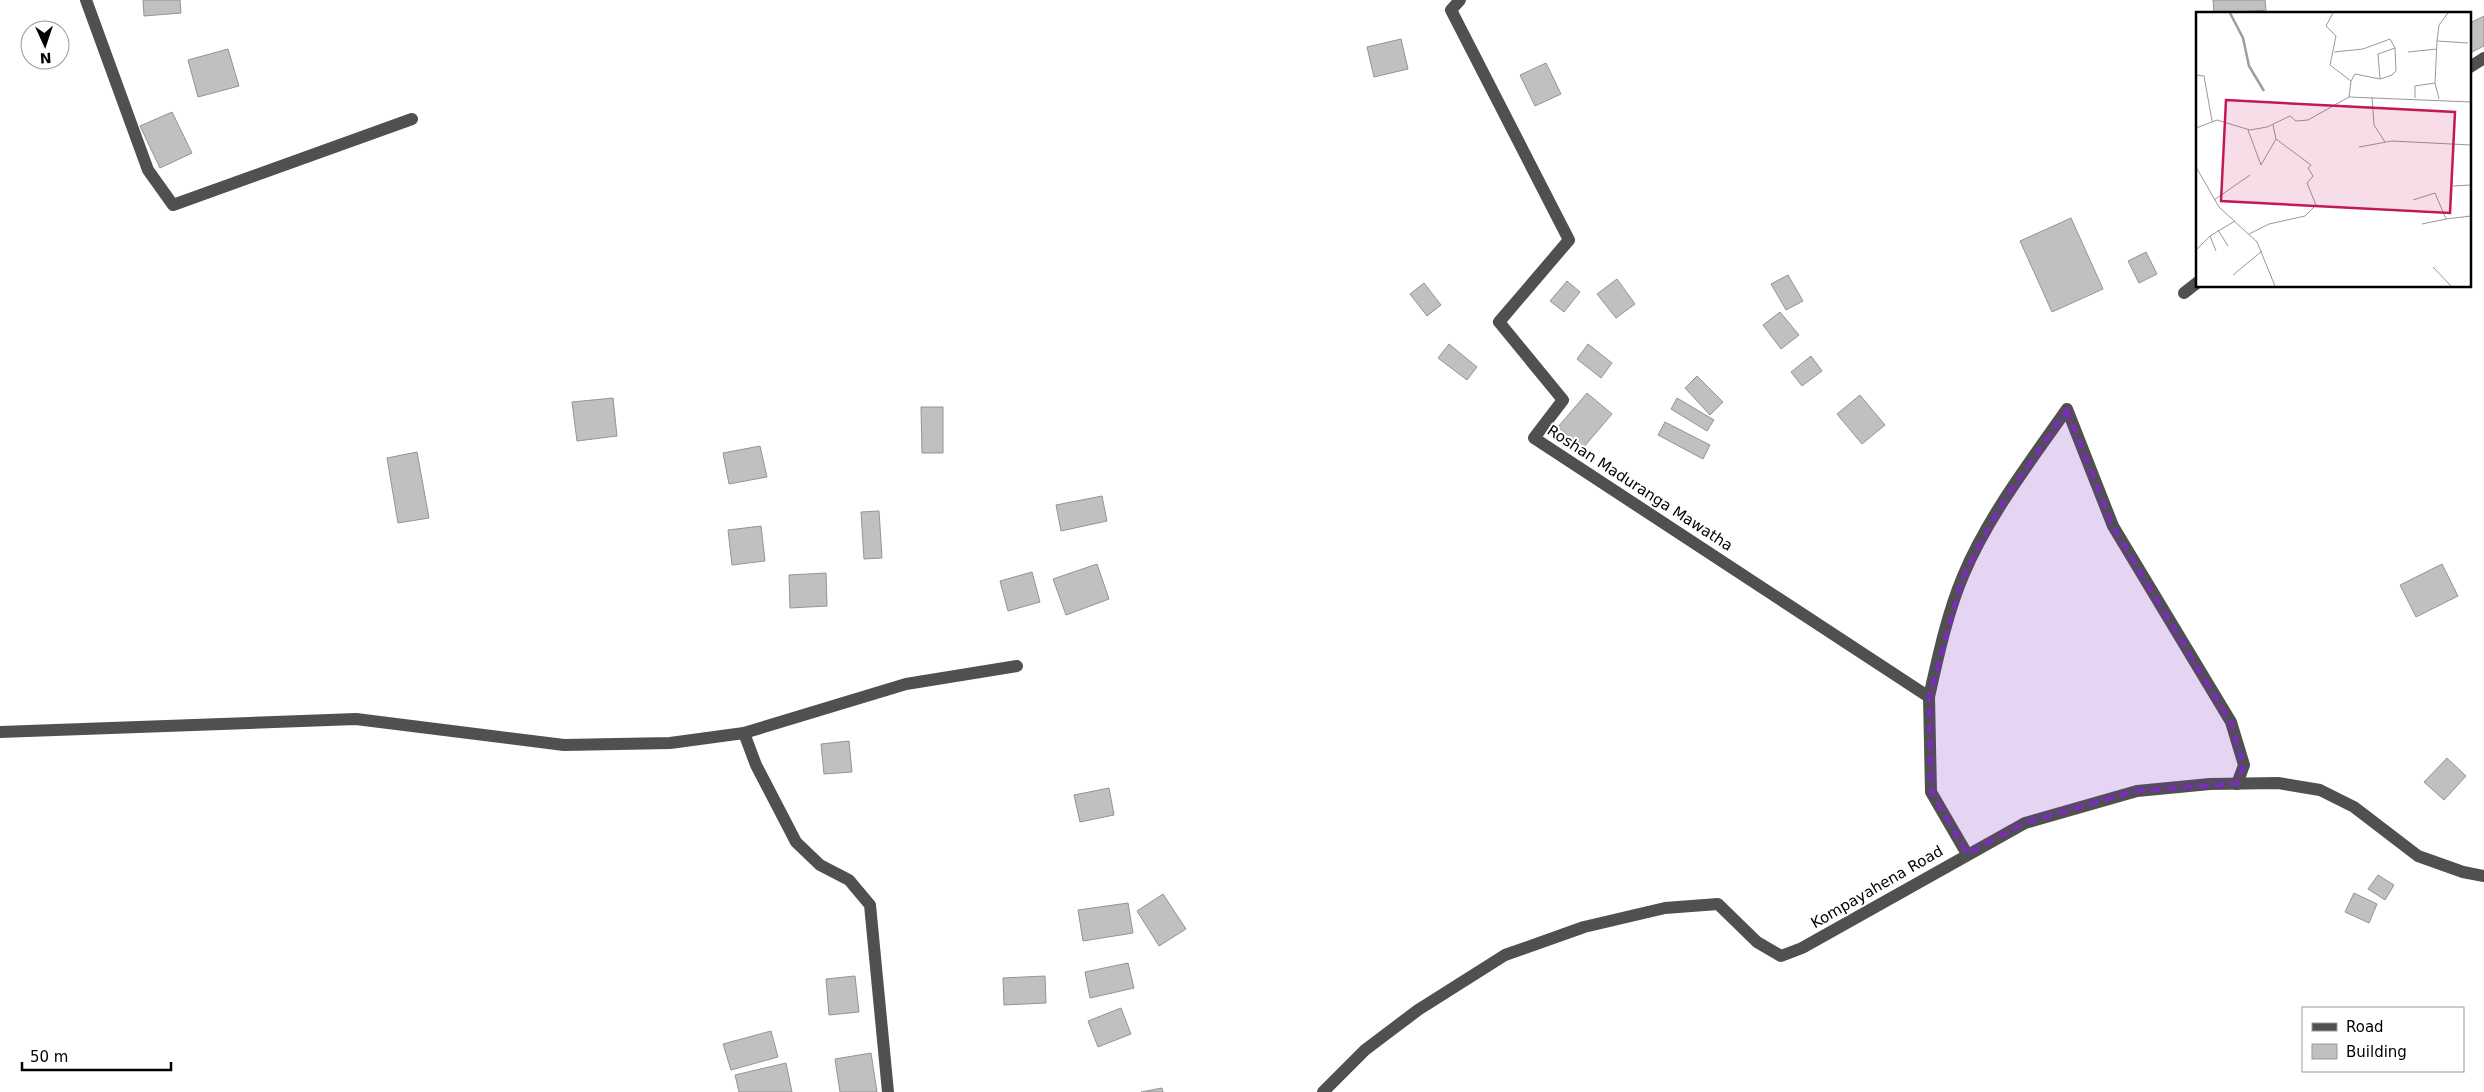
<svg xmlns="http://www.w3.org/2000/svg" width="2484" height="1092" font-family="'DejaVu Sans',sans-serif">
	<style>
		.building { fill: #c0c0c0; stroke: #949494 }
		.lines { fill: none; stroke-linecap: round; stroke-linejoin: round }
		.minor { stroke: #505050; stroke-width: 12 }
		.marked { fill: #7b2cbf; fill-opacity: 0.2; stroke: #7b2cbf; stroke-width: 4; stroke-dasharray: 10 6; stroke-linejoin: round }
		.labels { text-anchor: middle; dominant-baseline: central; stroke-width: 4; stroke-linejoin: round; paint-order: stroke }
		.street-label { font-size: 15px; fill: #000; stroke: #fff }
		.inset-river { fill: none; stroke: #9e9e9e; stroke-width: 2.5 }
		.inset-road { fill: none; stroke: #999; stroke-width: 1 }
		.view { fill: #c2185b; fill-opacity: 0.15; stroke: #c2185b; stroke-width: 2.5 }
		.inset-edge { fill: none; stroke: #000; stroke-width: 2.5 }
	</style>
	<rect width="100%" height="100%" fill="#fff"/>
	<!-- building -->
	<g class="building">
		<path d="M143,0H180L181,13L144,16Z"/>
		<path d="M2213,0H2265L2266,10L2214,14Z"/>
		<path d="M2484,16V46L2470,53V23Z"/>
		<path d="M1401,39L1408,69L1374,77L1367,47Z"/>
		<path d="M228,49L239,86L198,97L188,60Z"/>
		<path d="M1546,63L1561,94L1535,106L1520,75Z"/>
		<path d="M172,112L192,153L160,168L140,126Z"/>
		<path d="M2071,218L2103,289L2052,312L2020,241Z"/>
		<path d="M2146,252L2157,274L2139,283L2128,261Z"/>
		<path d="M1788,275L1803,301L1786,310L1771,284Z"/>
		<path d="M1617,279L1635,304L1616,318L1597,294Z"/>
		<path d="M1567,281L1580,292L1564,312L1550,301Z"/>
		<path d="M1424,283L1441,305L1427,316L1410,294Z"/>
		<path d="M1780,312L1799,335L1781,349L1763,325Z"/>
		<path d="M1449,344L1477,367L1467,380L1438,358Z"/>
		<path d="M1588,344L1612,363L1601,378L1577,359Z"/>
		<path d="M1811,356L1822,371L1802,386L1791,372Z"/>
		<path d="M1697,376L1723,402L1710,415L1685,388Z"/>
		<path d="M1587,393L1612,414L1583,448L1558,427Z"/>
		<path d="M1860,395L1885,425L1862,444L1837,414Z"/>
		<path d="M613,398L617,436L577,441L572,402Z"/>
		<path d="M1677,398L1714,420L1707,431L1671,409Z"/>
		<path d="M921,407H943V453H922Z"/>
		<path d="M1665,422L1710,445L1703,459L1658,435Z"/>
		<path d="M760,446L767,477L729,484L723,453Z"/>
		<path d="M417,452L429,518L398,523L387,458Z"/>
		<path d="M1102,496L1107,521L1061,531L1056,505Z"/>
		<path d="M879,511L882,558L864,559L861,512Z"/>
		<path d="M761,526L765,561L732,565L728,530Z"/>
		<path d="M1097,564L1109,599L1066,615L1053,579Z"/>
		<path d="M2442,564L2458,596L2416,617L2400,585Z"/>
		<path d="M1032,572L1040,602L1008,611L1000,581Z"/>
		<path d="M826,573L827,606L790,608L789,575Z"/>
		<path d="M849,741L852,772L824,774L821,744Z"/>
		<path d="M2447,758L2466,776L2444,800L2424,782Z"/>
		<path d="M1109,788L1114,815L1080,822L1074,795Z"/>
		<path d="M2378,875L2394,885L2385,900L2368,889Z"/>
		<path d="M2354,893L2377,904L2369,923L2345,912Z"/>
		<path d="M1163,894L1186,929L1159,946L1137,911Z"/>
		<path d="M1128,903L1133,933L1083,941L1078,910Z"/>
		<path d="M1128,963L1134,988L1090,998L1085,972Z"/>
		<path d="M855,976L859,1012L829,1015L826,979Z"/>
		<path d="M1045,976L1046,1003L1004,1005L1003,978Z"/>
		<path d="M1121,1008L1131,1034L1098,1047L1088,1021Z"/>
		<path d="M771,1031L778,1057L731,1070L723,1044Z"/>
		<path d="M871,1053L877,1092H840L835,1059Z"/>
		<path d="M786,1063L792,1092H739L735,1075Z"/>
		<path d="M1162,1088L1163,1092H1141Z"/>
	</g>
	<g class="lines">
		<!-- minor -->
		<g class="minor">
			<path d="M86,0L148,170L173,205L412,119"/>
			<path d="M1460,0L1451,10L1569,240L1499,322L1563,400L1534,438L1929,697L1931,792L1967,854"/>
			<path d="M2470,67L2484,58"/>
			<path d="M2184,293L2198,282"/>
			<path d="M1929,697C1938,657 1947,614 1963,576C1988,516 2030,462 2067,409L2113,526L2231,722L2244,765L2237,784"/>
			<path d="M0,732L356,719L564,745L670,743L744,733L906,684L1017,666"/>
			<path d="M744,733L756,765L796,842L820,865L849,880L870,905L888,1092"/>
			<path d="M1323,1092L1365,1050L1418,1010L1505,955L1584,927L1665,908L1718,904L1757,942L1781,956L1802,948L2025,823L2137,791L2210,784L2278,783L2320,790L2354,807L2418,856L2463,872L2484,876"/>
		</g>
	</g>
	<!-- marked area -->
	<path class="marked" d="M2067,409L2113,526L2231,722L2244,765L2237,784L2137,791L2025,823L1967,854L1931,792L1929,697L1963,576L2002,503Z"/>
	<g class="labels">
		<!-- street labels -->
		<g class="street-label">
			<text transform="translate(1640 488) rotate(33)">Roshan Maduranga Mawatha</text>
			<text transform="translate(1877 887) rotate(-30)">Kompayahena Road</text>
		</g>
	</g>
	<!-- overview -->
	<g transform="translate(2196 12)">
		<rect width="275" height="275" fill="#fff"/>
		<path class="inset-river" d="M34,1L47,26L53,54L68,79"/>
		<path class="inset-road" d="M241,29L243,13L252,1M138,40L167,37L194,27L199,36M212,40L241,37M0,63L8,64L16,109M155,69L159,62L184,67L196,63L200,59L199,36L182,42L184,67M239,71L241,29L272,31M153,85L275,90M176,85L178,113L189,130M219,86V74L239,71L243,87M0,116L21,108L54,118L71,115L94,104L100,109L112,108L153,85L155,69L134,53L140,24L130,14L137,1M52,118L65,153L80,127M163,135L196,129L275,133M0,155L23,195L61,230L79,274M257,174L275,173M18,188L54,163M217,188L239,181L250,207L275,204M226,212L250,207M22,218L32,234M53,222L73,212L109,204L120,193L111,171L117,164L112,156L115,153L80,127L77,113M14,224L20,239M0,238L14,224L39,209M237,255L255,274M37,263L66,239"/>
		<path class="view" d="M30,88L259,100L254,201L25,189Z"/>
		<rect width="275" height="275" class="inset-edge"/>
	</g>
	<!-- legend -->
	<rect x="2302" y="1007" width="162" height="65" fill="#ffffff" stroke="#999999"/>
	<rect x="2312" y="1023" width="25" height="8" fill="#505050" stroke="#999999"/>
	<text x="2346" y="1032" font-size="15" fill="#000000">Road</text>
	<rect x="2312" y="1044" width="25" height="15" fill="#c0c0c0" stroke="#999999"/>
	<text x="2346" y="1057" font-size="15" fill="#000000">Building</text>
	<!-- north arrow -->
	<g transform="translate(45 45) rotate(177)"><circle r="24" fill="#ffffff" stroke="#999999"/>
	<path d="M0-4L9 19L0 12L-9 19Z" fill="#000000"/>
	<text y="-8" font-size="14" font-weight="bold" text-anchor="middle" fill="#000000">N</text>
	</g>
	<!-- scale -->
	<path d="M22 1062v8h149v-8" fill="none" stroke="#000000" stroke-width="2.5"/>
	<text x="30" y="1062" font-size="15" fill="#000000" stroke="#ffffff" stroke-width="4" paint-order="stroke">50 m</text>
</svg>
